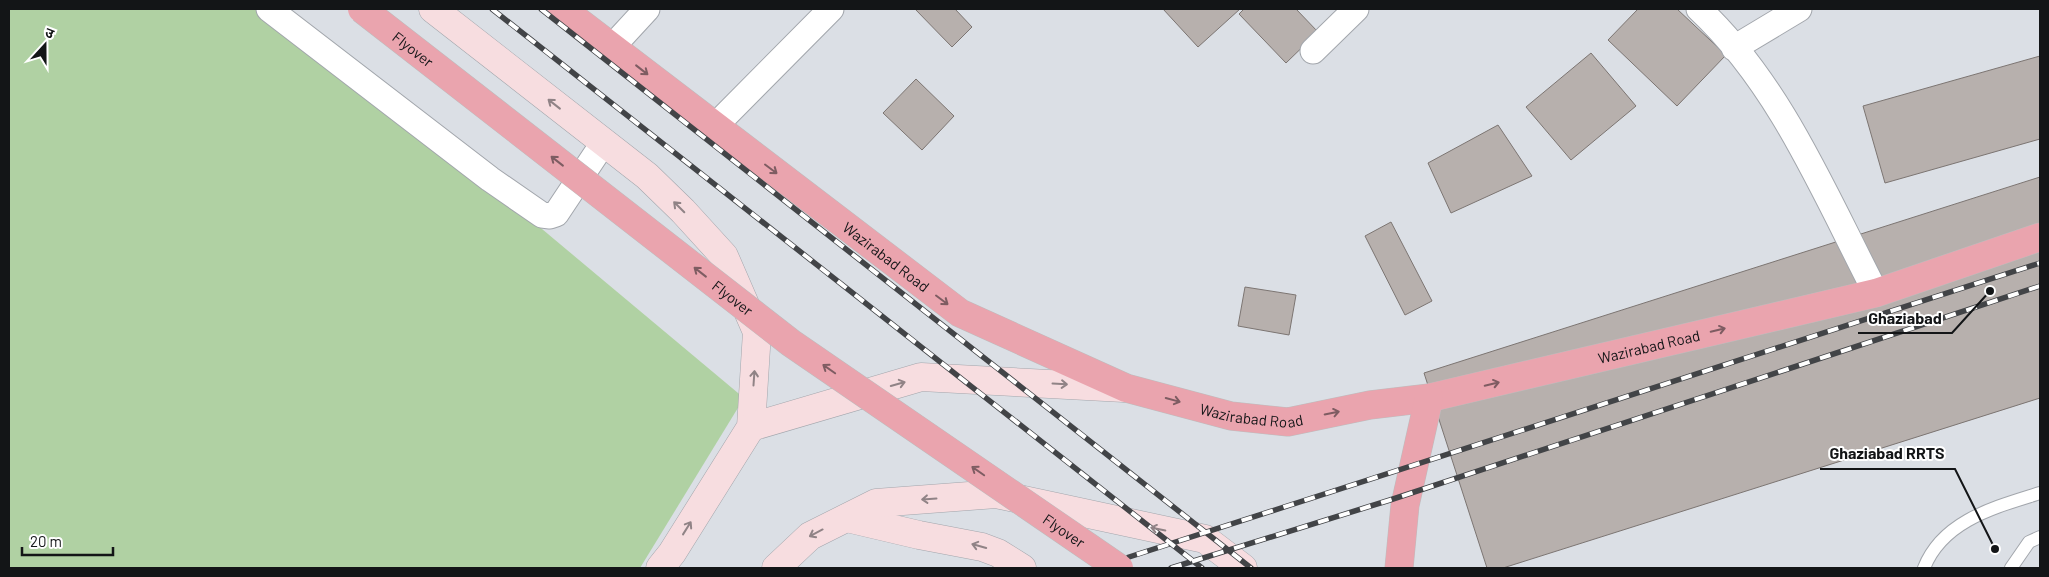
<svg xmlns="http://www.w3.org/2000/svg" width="2049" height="577" font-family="Barlow,'Noto Sans Devanagari',sans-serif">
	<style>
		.green { fill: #b0d1a3 }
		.building { fill: #b7b0ad; stroke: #7c7572 }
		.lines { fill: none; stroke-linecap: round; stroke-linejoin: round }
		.service-casing { stroke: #a2a6ac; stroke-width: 14 }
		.minor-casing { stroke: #a2a6ac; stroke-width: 27 }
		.secondary-casing { stroke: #a2a6ac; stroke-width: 29 }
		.trunk-casing { stroke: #bdbdbe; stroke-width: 29 }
		.service { stroke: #fff; stroke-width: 12 }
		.minor { stroke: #fff; stroke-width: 25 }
		.secondary { stroke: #f7dde0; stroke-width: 28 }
		.trunk { stroke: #eaa4ae; stroke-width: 28 }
		.rail-casing { stroke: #424447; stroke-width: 5.5 }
		.rail { stroke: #fff; stroke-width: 4; stroke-dasharray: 11; stroke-linecap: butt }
		.trunk-bridge-casing { stroke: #bdbdbe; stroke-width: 29; stroke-linecap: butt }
		.trunk-bridge { stroke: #eaa4ae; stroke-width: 28 }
		.oneway { stroke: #7e5c62 }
		.oneway2 { stroke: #908386 }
		.labels { text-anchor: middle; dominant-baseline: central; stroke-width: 4; stroke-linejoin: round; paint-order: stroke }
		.street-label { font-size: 15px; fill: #131517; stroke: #fff }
		.leader { fill: none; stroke: #131517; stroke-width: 2 }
		.callout-dot { fill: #131517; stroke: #fff; stroke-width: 2 }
		.callout-label { font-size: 16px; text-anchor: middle; font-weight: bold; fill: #131517; stroke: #fff; stroke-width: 4; stroke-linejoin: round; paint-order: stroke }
	</style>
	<rect width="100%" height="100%" fill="#dbdfe5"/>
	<!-- green -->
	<path class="green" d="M9,9H279L744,398L640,568H9Z"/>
	<!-- building -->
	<g class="building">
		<path d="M915,9H955L972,27L952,47Z"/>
		<path d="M1163,9H1240L1198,47Z"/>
		<path d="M1244,9H1296L1318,32L1286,63L1239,14Z"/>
		<path d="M1638,9H1677L1726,55L1677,106L1608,40Z"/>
		<path d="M1591,53L1636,106L1571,160L1526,107Z"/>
		<path d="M2040,56V139L1885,183L1863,106Z"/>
		<path d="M916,79L954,116L922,150L883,113Z"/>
		<path d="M1498,125L1532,176L1451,213L1428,163Z"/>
		<path d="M2040,177V398L1503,568H1487L1424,373Z"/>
		<path d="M1391,222L1432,301L1405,315L1365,236Z"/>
		<path d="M1245,287L1296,295L1289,335L1238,326Z"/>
	</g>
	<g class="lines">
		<!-- service casing -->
		<g class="service-casing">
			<g id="service">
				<path d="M1924,568C1943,520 1996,507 2040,493"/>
				<path d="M2011,568L2029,542L2040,537"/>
			</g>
		</g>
		<!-- minor casing -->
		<g class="minor-casing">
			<g id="minor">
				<path d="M269,9L490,179L542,215L550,216L556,214L604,142"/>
				<path d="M1699,9C1781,86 1825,195 1876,293"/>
				<path d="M612,47L647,9"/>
				<path d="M1734,48L1799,9"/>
				<path d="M1313,51L1356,9"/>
				<path d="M715,126L831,9"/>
			</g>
		</g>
		<!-- secondary casing -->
		<g class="secondary-casing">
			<g id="secondary">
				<path d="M433,9L647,176L683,211L724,256L757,332L751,427L672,553L660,568"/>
				<path d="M751,427L921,377L1124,388"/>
				<path d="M847,518L919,535L982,547L998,553L1022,568"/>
				<path d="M776,568L810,536L876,503L996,494L1205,539L1243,568"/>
			</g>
		</g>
		<!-- trunk casing -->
		<g class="trunk-casing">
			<g id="trunk">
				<path id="s1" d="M562,9L960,313L1126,388L1231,416L1288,422L1370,405L1429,398L1876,293L2040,237"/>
				<path d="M1399,568L1405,505L1429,398"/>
			</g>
		</g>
		<!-- service -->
		<use href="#service" class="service"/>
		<!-- minor -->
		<use href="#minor" class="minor"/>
		<!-- secondary -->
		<use href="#secondary" class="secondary"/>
		<!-- trunk -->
		<use href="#trunk" class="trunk"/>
		<!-- rail casing -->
		<g class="rail-casing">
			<g id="rail">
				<path d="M492,9L1202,568"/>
				<path d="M541,9L1251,568"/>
				<path d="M1095,568L2040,263"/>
				<path d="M1171,568L1390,500L2040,286"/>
			</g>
		</g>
		<!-- rail -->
		<use href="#rail" class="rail"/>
		<!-- trunk-bridge casing -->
		<g class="trunk-bridge-casing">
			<g id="trunk-bridge">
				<path id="s2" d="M362,9L791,343L1119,568"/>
			</g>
		</g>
		<!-- trunk-bridge -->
		<use href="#trunk-bridge" class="trunk-bridge"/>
	</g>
	<!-- one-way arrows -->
	<defs><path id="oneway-shaft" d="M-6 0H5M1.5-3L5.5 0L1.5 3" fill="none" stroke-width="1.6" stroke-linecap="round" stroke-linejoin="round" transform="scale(1.25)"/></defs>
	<g class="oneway">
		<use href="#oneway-shaft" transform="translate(642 70) rotate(38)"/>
		<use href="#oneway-shaft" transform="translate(557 161) rotate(-142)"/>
		<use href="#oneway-shaft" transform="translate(771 169) rotate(37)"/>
		<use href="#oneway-shaft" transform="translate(700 272) rotate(-142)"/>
		<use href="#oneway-shaft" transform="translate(942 300) rotate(37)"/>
		<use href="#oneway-shaft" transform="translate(1718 330) rotate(-13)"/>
		<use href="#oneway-shaft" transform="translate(829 369) rotate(-145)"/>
		<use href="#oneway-shaft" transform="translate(1492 384) rotate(-13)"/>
		<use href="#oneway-shaft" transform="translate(1173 400) rotate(15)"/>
		<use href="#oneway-shaft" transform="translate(1332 413) rotate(-11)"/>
		<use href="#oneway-shaft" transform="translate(978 471) rotate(-145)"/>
	</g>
	<g class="oneway2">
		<use href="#oneway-shaft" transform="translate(554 104) rotate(-142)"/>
		<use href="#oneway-shaft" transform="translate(679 207) rotate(-135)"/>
		<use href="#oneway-shaft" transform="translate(754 378) rotate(-86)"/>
		<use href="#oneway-shaft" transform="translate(898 384) rotate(-16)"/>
		<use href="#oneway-shaft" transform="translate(1060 384) rotate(3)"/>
		<use href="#oneway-shaft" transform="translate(929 499) rotate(176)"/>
		<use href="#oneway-shaft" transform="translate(687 528) rotate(-58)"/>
		<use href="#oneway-shaft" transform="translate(1158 529) rotate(-168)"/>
		<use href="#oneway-shaft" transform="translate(816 533) rotate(152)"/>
		<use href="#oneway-shaft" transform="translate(979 546) rotate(-164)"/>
	</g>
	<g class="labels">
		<!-- street labels -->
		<g class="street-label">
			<text stroke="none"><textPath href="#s2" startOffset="65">Flyover</textPath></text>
			<text stroke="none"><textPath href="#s1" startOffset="408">Wazirabad Road</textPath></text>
			<text stroke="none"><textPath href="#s2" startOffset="470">Flyover</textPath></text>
			<text stroke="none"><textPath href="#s1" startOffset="1218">Wazirabad Road</textPath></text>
			<text stroke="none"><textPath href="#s1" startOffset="812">Wazirabad Road</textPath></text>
			<text stroke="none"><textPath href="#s2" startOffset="875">Flyover</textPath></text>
		</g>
	</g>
	<!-- callouts -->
	<path class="leader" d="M1990 291L1952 333H1858M1995 549L1955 469H1820"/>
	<g class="callout-dot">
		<circle cx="1990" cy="291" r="5"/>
		<circle cx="1995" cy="549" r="5"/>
	</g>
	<g class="callout-label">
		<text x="1905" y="324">Ghaziabad</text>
		<text x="1887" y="459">Ghaziabad RRTS</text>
	</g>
	<!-- border -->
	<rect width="2049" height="577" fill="none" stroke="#131517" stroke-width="20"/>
	<!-- north arrow -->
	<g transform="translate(45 45) rotate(21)" stroke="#ffffff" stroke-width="4" paint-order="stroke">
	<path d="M0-4L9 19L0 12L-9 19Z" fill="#131517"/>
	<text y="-8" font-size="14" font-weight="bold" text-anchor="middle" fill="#131517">उ</text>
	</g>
	<!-- scale -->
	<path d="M22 547v8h91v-8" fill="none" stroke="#131517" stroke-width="2.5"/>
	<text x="30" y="547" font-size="15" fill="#131517" stroke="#ffffff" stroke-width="4" paint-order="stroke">20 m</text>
</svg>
